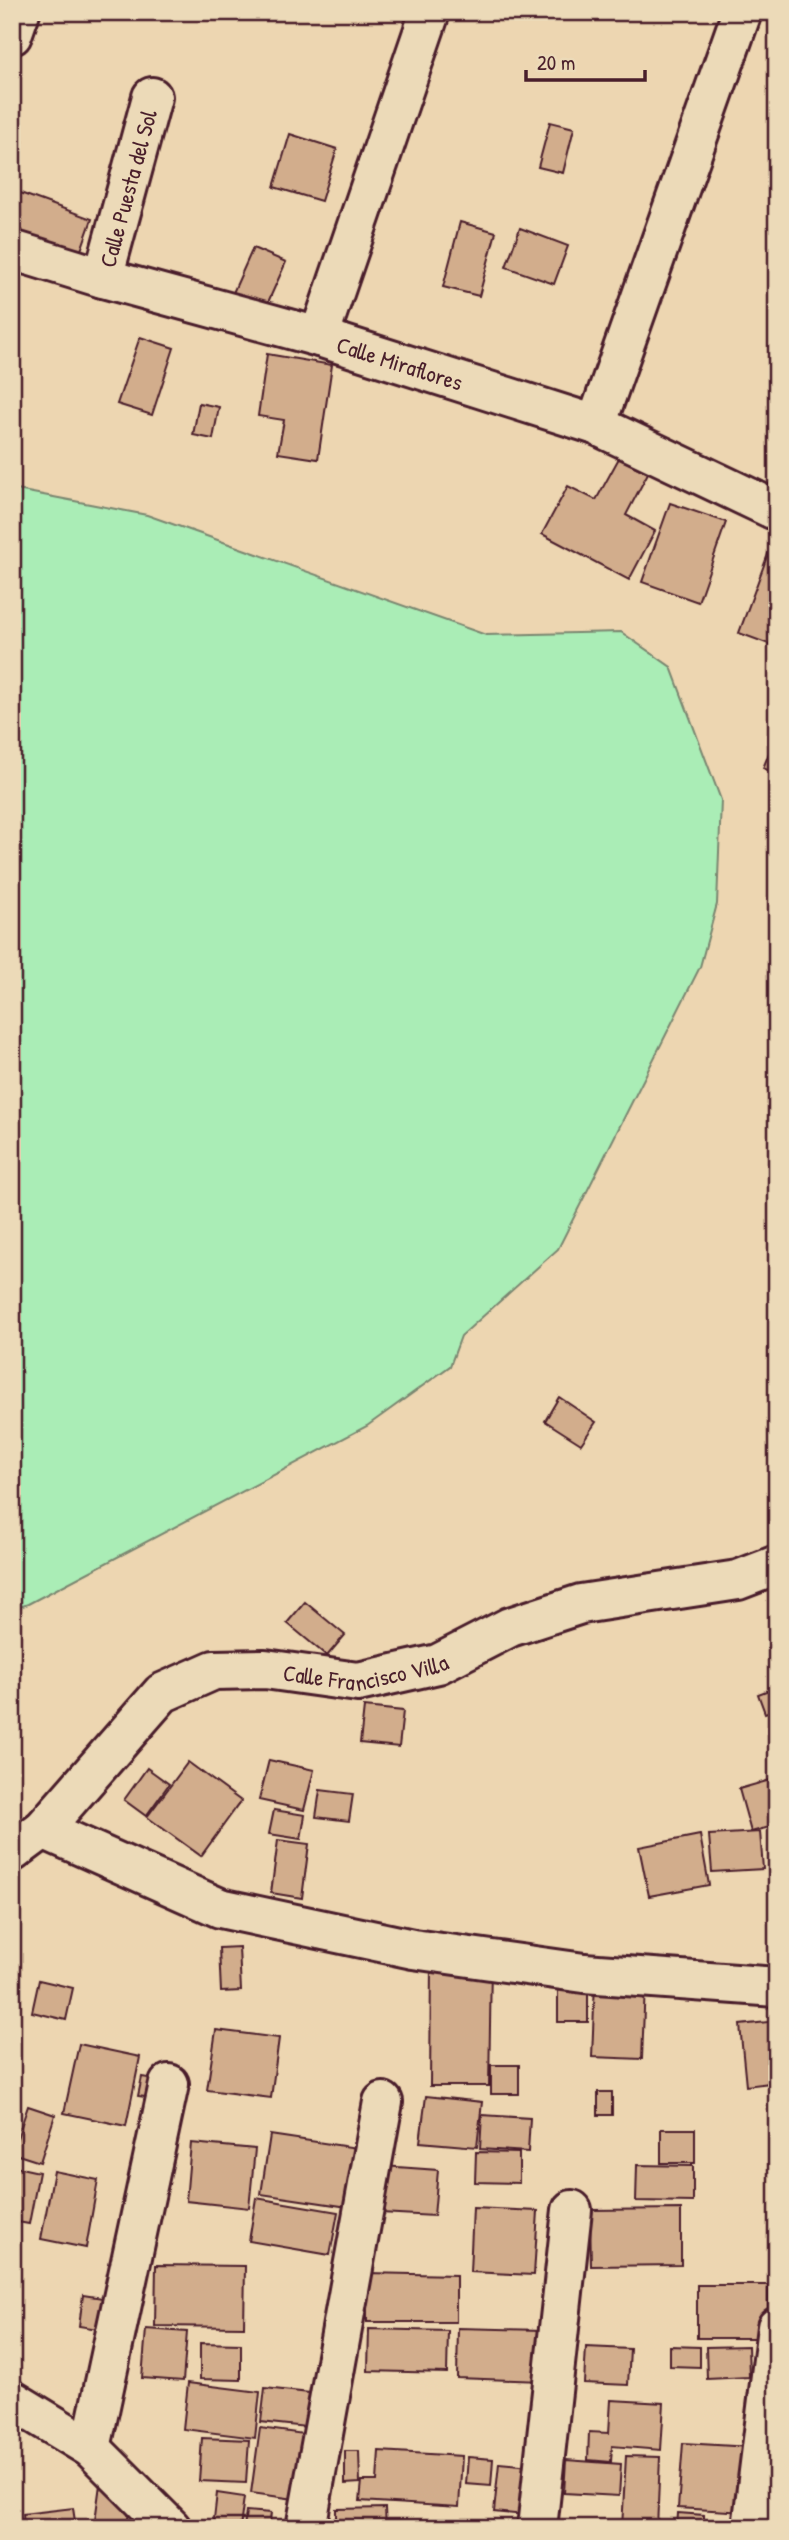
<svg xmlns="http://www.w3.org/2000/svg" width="789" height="2540" font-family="'Patrick Hand',sans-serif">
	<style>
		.green { fill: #aaedb6; stroke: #7a8670; stroke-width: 2 }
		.building { fill: #d2ad8c; stroke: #4a1f2b; stroke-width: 2 }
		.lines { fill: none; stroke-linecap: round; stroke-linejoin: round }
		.minor-casing { stroke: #4a1f2b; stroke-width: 44 }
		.minor { stroke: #ecdab8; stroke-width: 38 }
		.labels { text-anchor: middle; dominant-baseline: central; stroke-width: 5; stroke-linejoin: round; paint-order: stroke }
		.street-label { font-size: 23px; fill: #4a1f2b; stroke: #ecdab8 }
	</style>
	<rect width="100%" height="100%" fill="#edd6b1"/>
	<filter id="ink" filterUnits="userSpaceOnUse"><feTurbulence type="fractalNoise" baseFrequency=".0143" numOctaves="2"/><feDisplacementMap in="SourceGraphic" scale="14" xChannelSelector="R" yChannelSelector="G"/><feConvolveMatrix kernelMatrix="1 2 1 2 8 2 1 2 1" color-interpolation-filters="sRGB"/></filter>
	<g filter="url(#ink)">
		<!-- green -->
		<path class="green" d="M12,489L147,515L486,635L621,632L671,667L721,800L717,904L700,967L558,1249L461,1336L450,1366L367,1426L28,1604L12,1610Z"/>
		<!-- building -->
		<g class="building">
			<path d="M550,122L574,128L563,173L538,167Z"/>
			<path d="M290,134L337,149L321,201L274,187Z"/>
			<path d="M12,139L23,142L12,176Z"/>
			<path d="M12,190L92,219L80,253L12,229Z"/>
			<path d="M460,222L496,232L479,296L443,287Z"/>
			<path d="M520,228L568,246L554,284L506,267Z"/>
			<path d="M253,248L286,262L265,309L232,295Z"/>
			<path d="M140,337L174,348L152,415L117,404Z"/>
			<path d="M267,354L332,365L318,459L278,453L284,420L258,416Z"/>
			<path d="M199,403L219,407L213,439L193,435Z"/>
			<path d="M619,458L648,473L626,515L655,531L629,580L542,534L568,486L596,500Z"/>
			<path d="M670,503L726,522L698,602L642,582Z"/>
			<path d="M768,554L777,558V647L739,633Z"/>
			<path d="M777,734V774L763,768Z"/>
			<path d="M559,1397L596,1422L581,1444L545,1421Z"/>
			<path d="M305,1602L345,1635L327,1656L287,1623Z"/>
			<path d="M777,1687V1709L765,1713L758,1694Z"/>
			<path d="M364,1707L403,1711L399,1747L360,1743Z"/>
			<path d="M269,1760L314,1770L304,1810L259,1800Z"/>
			<path d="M188,1762L241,1801L201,1856L147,1817Z"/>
			<path d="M147,1768L169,1784L146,1816L124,1800Z"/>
			<path d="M777,1778V1825L751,1832L739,1789Z"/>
			<path d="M320,1790L353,1794L349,1821L316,1817Z"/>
			<path d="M274,1810L305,1815L301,1839L269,1834Z"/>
			<path d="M760,1832L763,1869L712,1872L709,1835Z"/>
			<path d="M700,1835L709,1885L649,1896L639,1847Z"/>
			<path d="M278,1840L309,1844L302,1898L271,1893Z"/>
			<path d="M239,1947L241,1991L221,1992L219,1948Z"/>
			<path d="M431,1965H491L489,2086H430Z"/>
			<path d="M39,1980L73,1988L66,2020L32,2012Z"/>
			<path d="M595,1982L645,1984L642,2059L592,2057Z"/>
			<rect x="558" y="1988" width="30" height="34"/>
			<path d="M777,2021V2082L746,2086L740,2025Z"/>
			<path d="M216,2030L279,2038L271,2098L207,2090Z"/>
			<path d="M79,2044L140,2057L126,2126L64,2113Z"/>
			<rect x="491" y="2065" width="28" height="29"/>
			<path d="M142,2077L155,2079L152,2098L138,2096Z"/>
			<rect x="598" y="2092" width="14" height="23"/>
			<path d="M426,2096L482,2102L477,2147L420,2142Z"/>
			<path d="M28,2106L55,2115L40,2162L12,2153Z"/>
			<path d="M482,2115L530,2118L528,2152L480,2149Z"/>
			<rect x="661" y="2129" width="34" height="34"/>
			<path d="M270,2135L364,2149L355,2208L261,2194Z"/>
			<path d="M191,2143L255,2149L249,2208L186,2201Z"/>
			<path d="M476,2152L519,2153V2183L475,2182Z"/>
			<path d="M637,2165L693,2166V2202L636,2201Z"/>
			<path d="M383,2166L438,2170L434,2216L381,2213Z"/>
			<path d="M16,2167L39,2172L29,2224L12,2221V2187Z"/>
			<path d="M54,2171L98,2180L86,2248L41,2239Z"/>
			<path d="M256,2198L338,2212L330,2255L249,2241Z"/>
			<path d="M473,2208L538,2211L534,2275L470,2272Z"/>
			<path d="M681,2209V2265L591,2266L590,2210Z"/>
			<path d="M156,2265L245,2266L244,2327L155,2326Z"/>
			<path d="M367,2273L456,2275V2322H367Z"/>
			<rect x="697" y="2285" width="71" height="53"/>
			<path d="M83,2295L116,2300L111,2331L79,2326Z"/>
			<path d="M458,2328L544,2330L543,2381L457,2378Z"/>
			<path d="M146,2329L187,2332L183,2381L142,2378Z"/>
			<path d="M369,2329L448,2331L447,2373L368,2371Z"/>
			<path d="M200,2343L241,2344V2380L200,2379Z"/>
			<path d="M670,2346L700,2347V2367L670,2366Z"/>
			<path d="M748,2346L749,2377L707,2379L706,2347Z"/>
			<path d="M586,2347L630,2349L628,2385L584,2383Z"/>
			<path d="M188,2383L260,2392L255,2438L183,2429Z"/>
			<path d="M265,2388L309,2393L306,2427L261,2422Z"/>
			<path d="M611,2400L664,2403L661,2450L612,2446L611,2462L588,2460L589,2432L609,2433Z"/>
			<path d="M260,2428L304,2434L295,2499L251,2493Z"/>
			<path d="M202,2438L249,2440L246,2483L199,2481Z"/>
			<path d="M683,2443L750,2447L746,2512L678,2508Z"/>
			<path d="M345,2451H359L360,2483L345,2484Z"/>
			<path d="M379,2451L462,2456L459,2507L360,2501L362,2481H377Z"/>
			<path d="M626,2456L660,2457L657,2528H622Z"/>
			<path d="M468,2457L493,2459L491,2486L466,2484Z"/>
			<path d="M566,2460L621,2464L619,2496L564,2493Z"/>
			<path d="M499,2463L530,2466L524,2515L494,2512Z"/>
			<path d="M102,2470L130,2500L127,2528H94Z"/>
			<path d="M217,2493L244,2497L240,2528H213Z"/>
			<path d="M73,2508L76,2528H24L23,2514Z"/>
			<path d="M385,2508L386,2528H336V2509Z"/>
			<path d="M246,2511L271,2513L269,2528H244Z"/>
			<path d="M678,2513L704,2515V2528H677Z"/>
			<path d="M399,2523L457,2526V2528H398Z"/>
		</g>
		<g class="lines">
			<!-- minor casing -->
			<g class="minor-casing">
				<g id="minor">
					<path d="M12,35L20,12"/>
					<path id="s1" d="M12,250L103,278L319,337L596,425L777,511"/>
					<path id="s2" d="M103,278L152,97"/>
					<path d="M319,337L430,12"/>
					<path d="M596,425L742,12"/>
					<path d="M43,1829L220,1908L413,1949L584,1973L777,1987"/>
					<path id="s3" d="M12,1852L43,1829L162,1693L214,1670L265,1669L358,1682L438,1664L510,1627L581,1604L738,1580L777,1565"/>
					<path d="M12,2400L91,2448L171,2528"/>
					<path d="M91,2448L169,2084"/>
					<path d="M306,2528L383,2102"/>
					<path d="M537,2528L572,2210"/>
					<path d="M752,2528L777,2327"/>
				</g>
			</g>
			<!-- minor -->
			<use href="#minor" class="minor"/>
		</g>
	</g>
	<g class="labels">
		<!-- street labels -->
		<g class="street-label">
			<text stroke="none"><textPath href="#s2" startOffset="93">Calle Puesta del Sol</textPath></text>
			<text stroke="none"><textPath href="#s1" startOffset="404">Calle Miraflores</textPath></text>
			<text stroke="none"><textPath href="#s3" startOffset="429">Calle Francisco Villa</textPath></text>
		</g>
	</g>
	<!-- margin -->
	<rect width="789" height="2540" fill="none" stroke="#ecdab8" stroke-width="42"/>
	<rect x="21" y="21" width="747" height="2498" fill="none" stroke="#4a1f2b" stroke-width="2.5" filter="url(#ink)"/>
	<!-- scale -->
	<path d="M526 70v10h119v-10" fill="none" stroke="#4a1f2b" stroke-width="3.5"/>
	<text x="537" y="70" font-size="21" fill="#4a1f2b" stroke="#ecdab8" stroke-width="5" paint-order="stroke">20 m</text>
</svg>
